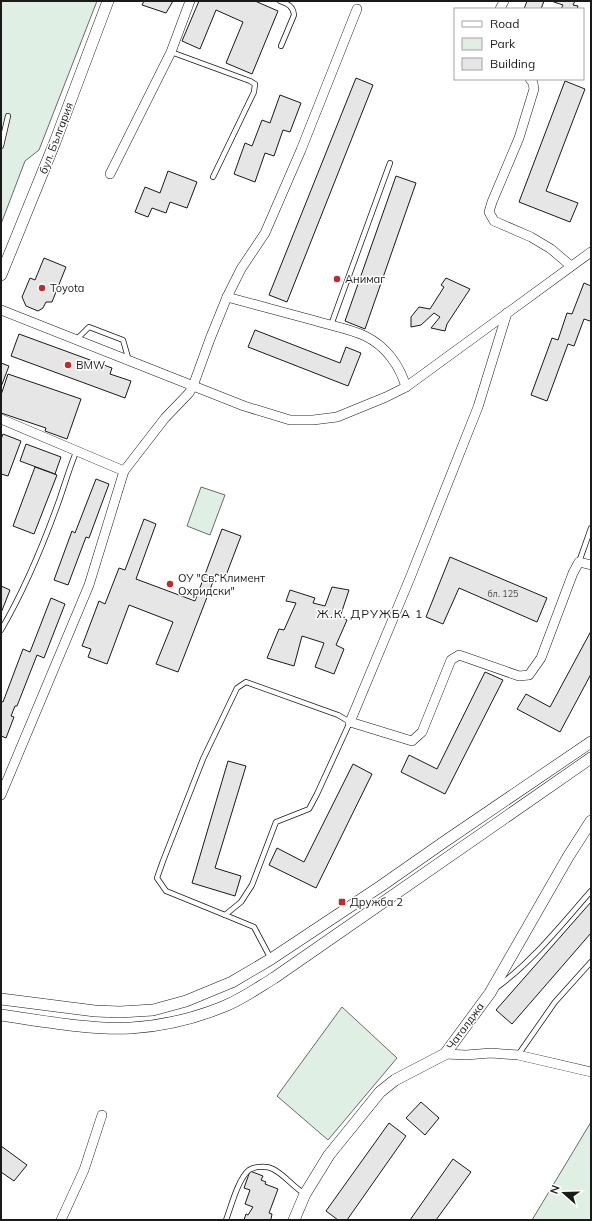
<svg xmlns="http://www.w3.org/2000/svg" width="592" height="1221" font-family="Mulish,sans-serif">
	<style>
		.green { fill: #e0efe3; stroke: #6a6a6a }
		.building { fill: #e6e6e6; stroke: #1a1a1a }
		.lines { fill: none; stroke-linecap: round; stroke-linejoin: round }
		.service-casing { stroke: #1a1a1a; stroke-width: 6 }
		.minor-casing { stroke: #1a1a1a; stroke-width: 10 }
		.tertiary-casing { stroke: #1a1a1a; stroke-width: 12 }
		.service { stroke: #fff; stroke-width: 4.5 }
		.minor { stroke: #fff; stroke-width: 9 }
		.tertiary { stroke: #fff; stroke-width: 11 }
		.poi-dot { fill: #c62828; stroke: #fff; stroke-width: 1.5 }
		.labels { text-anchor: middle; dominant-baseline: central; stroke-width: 3; stroke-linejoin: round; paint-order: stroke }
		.number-label { font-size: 9px; fill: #4d4d4d }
		.street-label { font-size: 11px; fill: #1a1a1a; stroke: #fff }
		.poi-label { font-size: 11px; fill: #1a1a1a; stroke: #fff; text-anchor: start }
		.neighbourhood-label { font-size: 12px; letter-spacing: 1px; fill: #1a1a1a; stroke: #fff }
	</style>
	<rect width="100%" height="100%" fill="#fff"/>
	<!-- green -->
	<g class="green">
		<path d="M1,1H97L39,150L25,161L1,224Z"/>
		<path d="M201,487L225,495L210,535L187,526Z"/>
		<path d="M342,1007L397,1058L328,1140L277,1096Z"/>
		<path d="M591,1122V1220H532Z"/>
	</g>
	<!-- building -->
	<g class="building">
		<path d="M144,1H173L166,13L142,5Z"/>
		<path d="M199,1H255L278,11L252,74L226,63L243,22L216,10L200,49L182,41Z"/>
		<path d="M527,1H544L541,9H524Z"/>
		<path d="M551,1H575L573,5L578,6L577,9H561L563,5Z"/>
		<path d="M356,78L373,85L287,302L269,295Z"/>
		<path d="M565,81L585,89L546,191L578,203L570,222L519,202Z"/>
		<path d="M280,95L301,103L290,132L283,130L274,156L265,153L255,182L234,174L245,143L252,146L262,120L270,123Z"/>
		<path d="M168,171L197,182L187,208L170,202L166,213L152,208L148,217L135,212L145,187L160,193Z"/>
		<path d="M396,176L416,183L365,329L345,321Z"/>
		<path d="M44,258L66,267L52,302H46L43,308L38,311L26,306L22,297L30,278L35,280Z"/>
		<path d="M446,278L470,289L447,324L445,331L431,328L440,317L434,313L421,325L411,327V317L419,307L430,309L444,287L441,285Z"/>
		<path d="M584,283L591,286V319L590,321L584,319L574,346L568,344L547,401L531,395L552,338L558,340L567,313L572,314Z"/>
		<path d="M255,330L340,363L346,347L361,353L348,386L248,347Z"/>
		<path d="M19,334L112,368L110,374L131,381L125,398L11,356Z"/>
		<path d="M1,363L9,366L1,387Z"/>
		<path d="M8,374L81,399L67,439L45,431L46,428L1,413V395Z"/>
		<path d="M3,434L21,441L8,476L1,474V439Z"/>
		<path d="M26,444L61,457L55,474L20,461Z"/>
		<path d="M35,467L57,475L34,534L13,526Z"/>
		<path d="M96,479L109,484L89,538L86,537L68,585L54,580L72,531L75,533Z"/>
		<path d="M144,519L156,524L136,579L195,601L222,529L241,536L225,578L216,574L178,672L156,664L173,622L129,605L107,664L88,657L91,649L82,646L99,601L105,604L119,568L125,570Z"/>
		<path d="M450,557L547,598L537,622L459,588L443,624L426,617Z"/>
		<path d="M1,586L10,590L1,613Z"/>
		<path d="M332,587L349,590L340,617L347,620L336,645L344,649L334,674L315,667L324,643L302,636L294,666L267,658L279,629L284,630L296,603L286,601L290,590L315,598L313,603L325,606Z"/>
		<path d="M51,598L65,604L44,658L37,655L17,706H15L11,716L14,717L6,738L1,736V701L3,702L23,649L30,652Z"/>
		<path d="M591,631V674L560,732L517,709L526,694L550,707Z"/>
		<path d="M485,672L503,680L445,794L401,772L409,755L437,769Z"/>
		<path d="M228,761L246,766L215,868L241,876L235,896L192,883Z"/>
		<path d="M353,764L372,774L316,888L269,865L277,848L304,862Z"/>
		<path d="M591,902V933L512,1024L496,1010Z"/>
		<path d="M421,1102L439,1118L425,1135L406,1118Z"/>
		<path d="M389,1123L406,1136L347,1220H338L326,1211Z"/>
		<path d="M1,1146L27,1165L14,1181L1,1172Z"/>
		<path d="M453,1159L471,1172L436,1220H410Z"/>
		<path d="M250,1171L263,1176L261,1180L266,1182L265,1184L278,1189L269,1213L272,1214L271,1219L272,1220H244L246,1214L248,1215L253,1207L245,1204L250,1190L244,1188Z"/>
	</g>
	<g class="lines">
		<!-- service casing -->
		<g class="service-casing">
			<g id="service">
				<path d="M280,1C288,4 293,6 294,15L281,46"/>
				<path d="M171,52L250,81L255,84L254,92L213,177"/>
				<path d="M1,146L8,116"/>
				<path d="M331,325L390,163"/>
				<path d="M76,340L89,327L123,340L129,361"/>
				<path d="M579,562L591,528"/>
				<path d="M1,630C25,589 44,543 60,498C65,483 70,467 76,452"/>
				<path d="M246,682L338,715L350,722L317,794L309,809L276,822L252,885L241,902L225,915L166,891L157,878L163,861L203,759L237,688Z"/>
				<path d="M225,915L254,927L271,959"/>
				<path d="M496,988C533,961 561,925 591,891"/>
				<path d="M518,1055L555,1002L591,962"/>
				<path d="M226,1220C231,1207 238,1179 249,1170C255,1166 267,1166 273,1169C285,1175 293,1187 305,1194"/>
			</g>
		</g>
		<!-- minor casing -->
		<g class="minor-casing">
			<g id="minor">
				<path d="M500,9L504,1"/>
				<path d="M530,79L533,83L534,89L519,138L492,202L489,212L494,221L531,237L551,249L571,266"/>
				<path d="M110,174L171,52L190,1"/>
				<path d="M227,297C257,305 286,313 316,321C332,326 350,329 365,336C386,346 400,366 406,387"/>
				<path d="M1,310L244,406L290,420H313L337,417L386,397L406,387L591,252"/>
				<path d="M507,313L478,407L410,578L350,722L412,741L422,732L451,660L459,655L519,676L529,675L541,658L573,573L579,562L591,565"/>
				<path d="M1,419L124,471"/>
				<path d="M1,795L89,585L124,471L165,418L189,393L193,386L210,339L227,297L241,269L265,233L301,150L357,9"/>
				<path d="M445,1054L466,1055L491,1053L518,1055L591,1072"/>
				<path d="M61,1220L84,1170L102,1115"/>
			</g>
		</g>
		<!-- tertiary casing -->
		<g class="tertiary-casing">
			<g id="tertiary">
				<path d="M1,275L55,142L108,1"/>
				<path d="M1,999L95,1011L120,1012L153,1010L186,1001L232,982L271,959L381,886L444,842L591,742"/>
				<path d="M1,1015C42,1021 91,1030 131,1028C162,1026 192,1019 220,1008C239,1001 256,989 274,978L591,758"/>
				<path d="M294,1220L305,1194L329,1155L380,1092L395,1080L445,1054L490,993L568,857L591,821"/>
			</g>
		</g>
		<!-- service -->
		<use href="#service" class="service"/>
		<!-- minor -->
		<use href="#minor" class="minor"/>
		<!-- tertiary -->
		<use href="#tertiary" class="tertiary"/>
	</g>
	<!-- markers -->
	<g class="poi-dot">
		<circle cx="337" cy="279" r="4"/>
		<circle cx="42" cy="288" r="4"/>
		<circle cx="68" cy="365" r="4"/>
		<circle cx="170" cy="584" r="4"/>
		<rect x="338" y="898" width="8" height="8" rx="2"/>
	</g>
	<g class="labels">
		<!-- number labels -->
		<g class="number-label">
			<text x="503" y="593">бл. 125</text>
		</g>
		<!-- street labels -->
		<g class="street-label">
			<text transform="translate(56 138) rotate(-69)">бул. България</text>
			<text transform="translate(465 1026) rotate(-54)">Чаталджа</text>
		</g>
		<!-- poi labels -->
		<g class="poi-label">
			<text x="345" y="279">Анимаг</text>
			<text x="50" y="288">Toyota</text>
			<text x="76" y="365">BMW</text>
			<text x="178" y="578">ОУ "Св. Климент<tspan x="178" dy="13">Охридски"</tspan></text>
			<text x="350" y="902">Дружба 2</text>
		</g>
		<!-- neighbourhood labels -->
		<g class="neighbourhood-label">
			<text x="370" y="613">Ж.К. ДРУЖБА 1</text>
		</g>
	</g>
	<!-- border -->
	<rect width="592" height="1221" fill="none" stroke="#1a1a1a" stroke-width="4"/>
	<!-- legend -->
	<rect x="454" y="8" width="130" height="72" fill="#ffffff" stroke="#a3a3a3"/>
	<rect x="462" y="21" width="20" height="6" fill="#ffffff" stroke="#a3a3a3"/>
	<text x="490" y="28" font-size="12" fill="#1a1a1a">Road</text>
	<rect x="462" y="38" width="20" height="12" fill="#e0efe3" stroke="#a3a3a3"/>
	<text x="490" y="48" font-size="12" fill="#1a1a1a">Park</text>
	<rect x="462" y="58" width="20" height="12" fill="#e6e6e6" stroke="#a3a3a3"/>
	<text x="490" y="68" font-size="12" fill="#1a1a1a">Building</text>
	<!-- north arrow -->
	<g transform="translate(564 1193) rotate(290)" stroke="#ffffff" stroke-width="3" paint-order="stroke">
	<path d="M0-3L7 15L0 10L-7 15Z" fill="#1a1a1a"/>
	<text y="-6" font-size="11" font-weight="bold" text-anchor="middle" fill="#1a1a1a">N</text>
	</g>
</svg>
